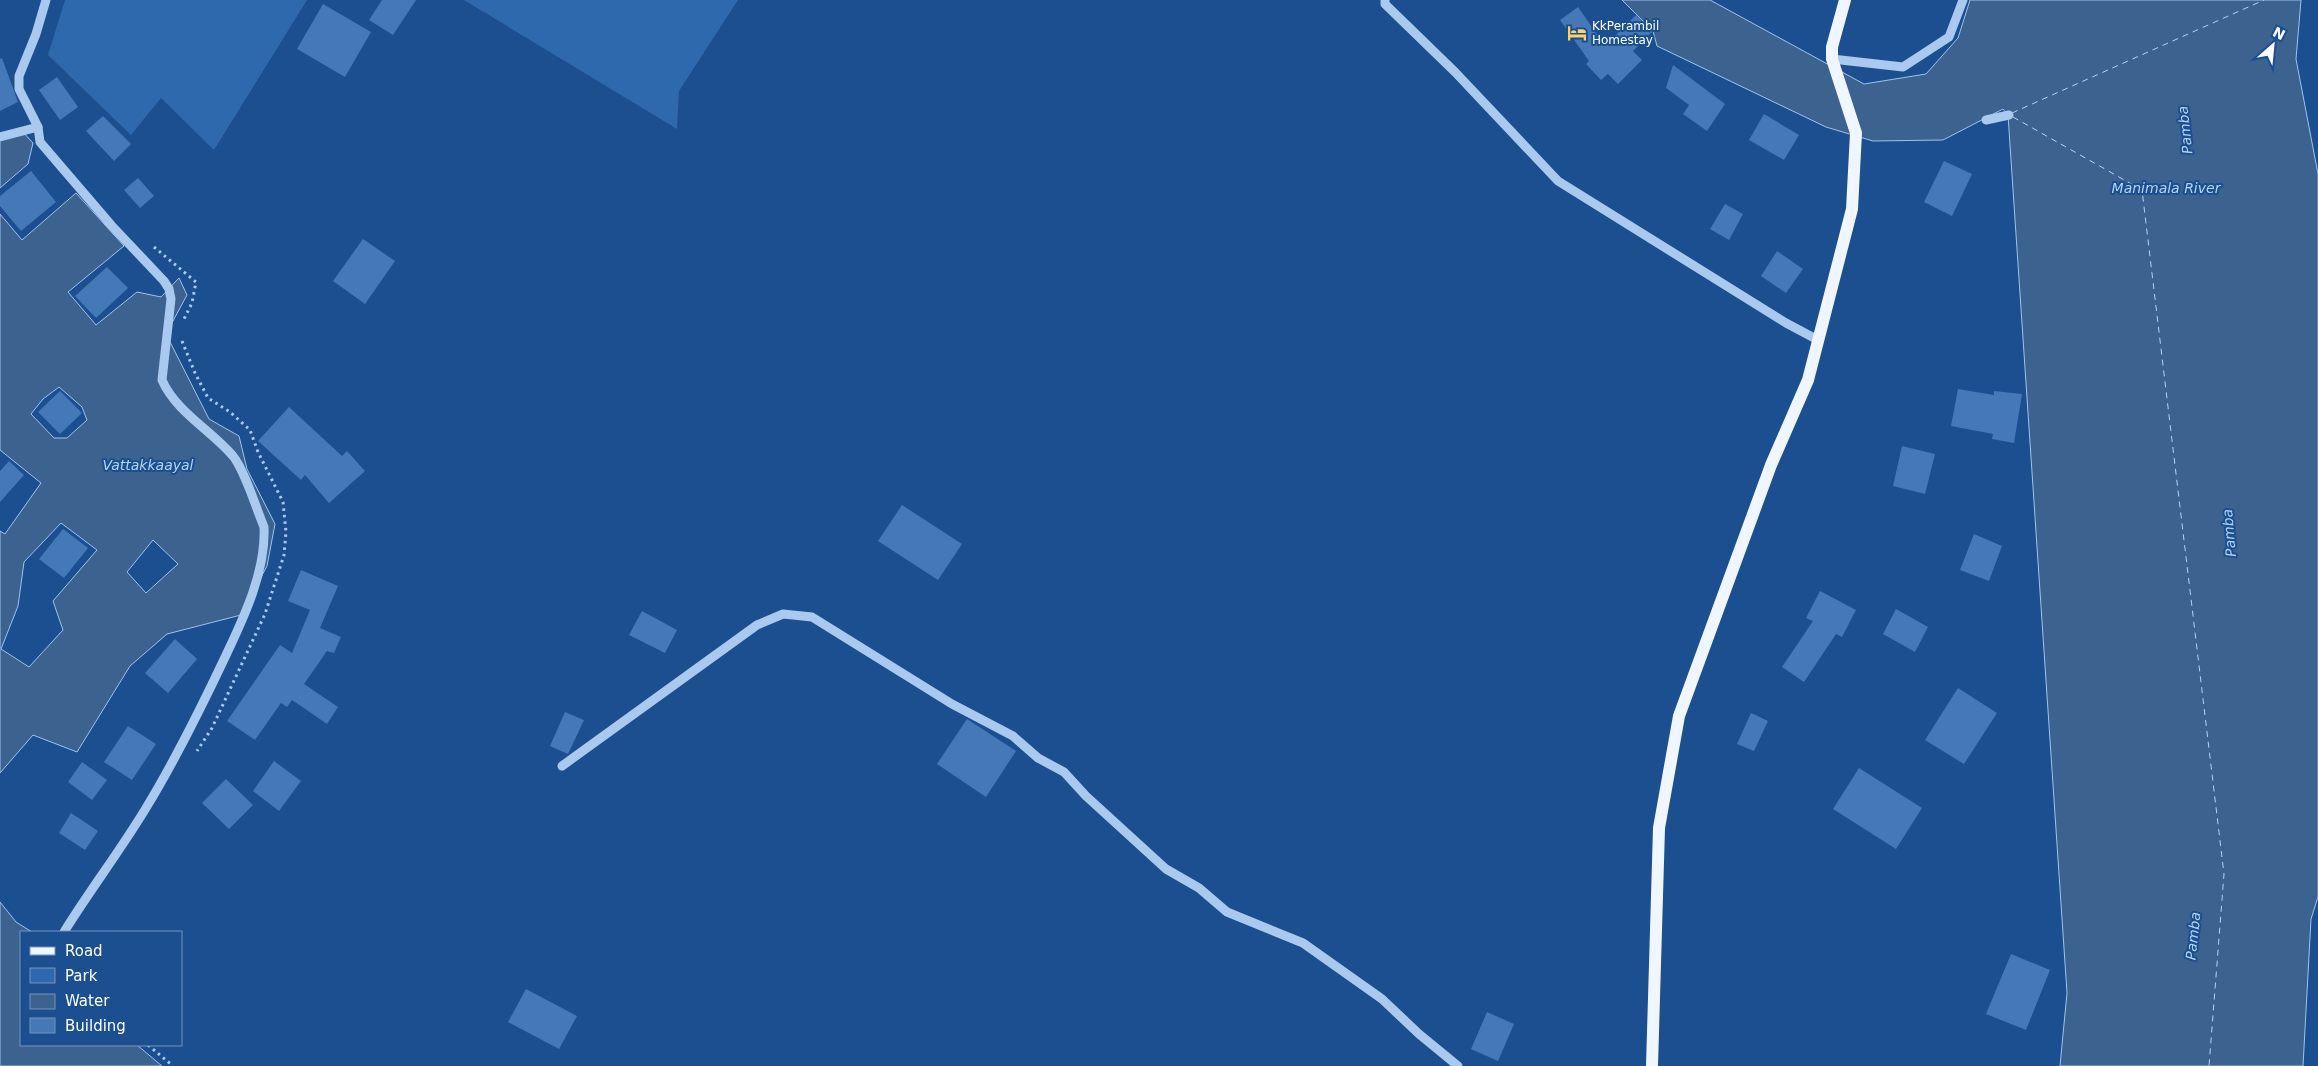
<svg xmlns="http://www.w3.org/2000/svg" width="2318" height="1066" font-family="'DejaVu Sans',sans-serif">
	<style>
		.green { fill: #2e69ad }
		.water { fill: #3c6290; stroke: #9cc4f0; fill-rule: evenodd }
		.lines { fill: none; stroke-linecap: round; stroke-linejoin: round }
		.ferry { stroke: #b5d3f5; stroke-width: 1; stroke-dasharray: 6 5; stroke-linecap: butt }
		.building { fill: #4478b7 }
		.path { stroke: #a9c9ee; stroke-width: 3; stroke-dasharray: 2.5 4; stroke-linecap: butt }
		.minor { stroke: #a9c9ee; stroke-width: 9 }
		.major { stroke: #f0f6ff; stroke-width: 12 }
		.labels { text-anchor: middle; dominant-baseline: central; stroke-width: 4; stroke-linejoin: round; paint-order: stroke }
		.poi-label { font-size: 12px; fill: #fff; stroke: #1b4f8f; text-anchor: start }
		.water-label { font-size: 14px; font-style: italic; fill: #b5d3f5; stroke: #1b4f8f }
	</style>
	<rect width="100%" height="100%" fill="#1b4f8f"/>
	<!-- green -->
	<g class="green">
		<path d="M65,0H307L214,150L161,98L131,135L48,55Z"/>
		<path d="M464,0H738L679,91L677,129Z"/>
	</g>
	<!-- water -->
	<g class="water">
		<path d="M1622,0H1710L1864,84L1926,74L1958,38L1970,0H2301L2296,59L2318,174V897L2311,919L2303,1066H2060L2067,993L2008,115L2003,109L1943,140L1873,141L1826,127L1657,46L1653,31Z"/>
		<path d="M21,130L33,143L28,164L0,188V139Z"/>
		<path d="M76,193L124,246L68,292L96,325L137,292L161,297L179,278L187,295L166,334L209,419L239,436L247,469L275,524L267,566L241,615L167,634L130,666L77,752L33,735L0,773V531L5,534L41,483L0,450V214L22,240ZM59,387L82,407L87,420L67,438H54L31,414L43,399ZM61,523L97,550L53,601L63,630L29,667L1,649L18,606L24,562ZM153,540L178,564L146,593L127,572Z"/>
		<path d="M0,902L16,922L32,932H21V1045H137L162,1066H0Z"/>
	</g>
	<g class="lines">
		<!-- ferry -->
		<g class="ferry">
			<path d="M2012,113L2264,0"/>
			<path d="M2013,117L2142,190L2224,874L2209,1066"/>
		</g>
	</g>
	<!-- building -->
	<g class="building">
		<path d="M382,0H416L393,35L369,20Z"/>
		<path d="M323,4L371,32L345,77L297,49Z"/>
		<path d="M1578,7L1605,46L1636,15L1653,31L1633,51L1642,60L1618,84L1608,74L1601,80L1586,64L1589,61L1560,20Z"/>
		<path d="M2,58L18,102L0,111V59Z"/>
		<path d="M1673,65L1725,104L1707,131L1683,114L1689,105L1666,88Z"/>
		<path d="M57,77L78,107L60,120L39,90Z"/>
		<path d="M1764,114L1799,135L1784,160L1749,140Z"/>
		<path d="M103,116L131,144L114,161L86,131Z"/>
		<path d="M1944,161L1972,174L1952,216L1924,202Z"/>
		<path d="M31,171L56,202L21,231L0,206V196Z"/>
		<path d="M138,178L154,196L140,208L124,190Z"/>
		<path d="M1725,204L1743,214L1729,240L1710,229Z"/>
		<path d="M363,239L395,261L365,304L333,281Z"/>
		<path d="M1777,251L1803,269L1786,293L1761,276Z"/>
		<path d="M107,267L128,288L96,318L75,296Z"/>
		<path d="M1958,389L1994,395V391L2022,394L2014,443L1992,439L1993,434L1951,426Z"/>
		<path d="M60,391L82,413L60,434L38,412Z"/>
		<path d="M289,407L342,456L347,451L365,471L329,503L305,475L301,480L258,441Z"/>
		<path d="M1902,446L1935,454L1925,494L1893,486Z"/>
		<path d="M9,461L24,475L0,502V471Z"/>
		<path d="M902,505L962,544L938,580L878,541Z"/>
		<path d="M63,529L88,548L64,578L39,559Z"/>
		<path d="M1974,534L2002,546L1989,581L1960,570Z"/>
		<path d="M301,570L338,586L320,628L341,637L334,653L327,651L304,684L338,707L327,724L292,700L287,707L281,703L255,740L227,721L280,645L292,653L310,610L288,601Z"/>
		<path d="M1820,591L1856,610L1842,637L1836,634L1804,682L1782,667L1813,621L1806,618Z"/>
		<path d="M1896,609L1928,627L1915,652L1883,634Z"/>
		<path d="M642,611L677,630L665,653L629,635Z"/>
		<path d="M175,639L197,659L168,693L145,673Z"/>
		<path d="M1958,688L1997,713L1964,764L1925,740Z"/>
		<path d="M565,712L584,720L568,754L550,746Z"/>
		<path d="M1751,713L1768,721L1754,751L1737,744Z"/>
		<path d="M967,719L1016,751L986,797L937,764Z"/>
		<path d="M128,726L156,744L132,780L104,762Z"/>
		<path d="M274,761L301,781L279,811L253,791Z"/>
		<path d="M82,762L107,780L92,800L68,782Z"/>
		<path d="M1859,768L1922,808L1896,849L1833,809Z"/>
		<path d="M226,779L253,805L229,829L202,803Z"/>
		<path d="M71,813L98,831L85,850L59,833Z"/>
		<path d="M2011,954L2050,970L2026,1030L1986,1014Z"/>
		<path d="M526,989L577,1016L559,1049L508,1022Z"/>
		<path d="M1487,1012L1514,1024L1498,1061L1471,1049Z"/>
	</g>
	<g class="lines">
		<!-- path -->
		<g class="path">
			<path d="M154,247L196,282L192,303L184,319"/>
			<path d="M182,341L195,373L208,398L230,412L250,430L258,452L283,502L286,532L284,555L265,614L212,728L197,751"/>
			<path d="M148,1045L173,1066"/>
		</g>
		<!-- minor -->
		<g class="minor">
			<path d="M1385,0V4L1455,72L1558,181L1786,323L1818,340"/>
			<path d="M1832,59L1903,67L1949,37L1963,0"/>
			<path d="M1986,120L2009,115"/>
			<path d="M38,127L19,89V76L36,34L46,0"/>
			<path d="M0,137L38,127L40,142L112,226L164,281L169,289L171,299L162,380C176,412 211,430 233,456C245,471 256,508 264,527C266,570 245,615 227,653C202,706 176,759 146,808C120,851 90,890 64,932"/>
			<path d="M562,766L757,625L783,614L812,617L952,704L1013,736L1038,758L1064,772L1086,796L1166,869L1199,888L1227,912L1303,943L1382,999L1419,1034L1458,1066"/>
		</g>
		<!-- major -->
		<path class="major" d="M1652,1066L1659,828L1679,716L1771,465L1808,380L1852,209L1856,133L1832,59V47L1845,0"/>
	</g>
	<!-- icons -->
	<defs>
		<g id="hotel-bare" transform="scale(1.5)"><path d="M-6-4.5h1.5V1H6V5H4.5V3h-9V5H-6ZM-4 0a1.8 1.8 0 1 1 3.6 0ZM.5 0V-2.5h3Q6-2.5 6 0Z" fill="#ffd166" stroke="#1b4f8f" stroke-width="2.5" paint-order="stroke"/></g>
	</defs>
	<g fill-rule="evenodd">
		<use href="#hotel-bare" x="1577" y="33"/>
	</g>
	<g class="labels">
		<!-- poi labels -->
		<g class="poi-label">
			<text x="1592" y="26">KkPerambil<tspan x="1592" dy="14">Homestay</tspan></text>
		</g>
		<!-- water labels -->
		<g class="water-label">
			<text transform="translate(2185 130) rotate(-96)">Pamba</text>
			<text x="2166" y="188">Manimala River</text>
			<text x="148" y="465">Vattakkaayal</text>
			<text transform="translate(2229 533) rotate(-95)">Pamba</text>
			<text transform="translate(2193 936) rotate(-84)">Pamba</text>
		</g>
	</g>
	<!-- legend -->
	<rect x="20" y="931" width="162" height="115" fill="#1b4f8f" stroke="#7695bc"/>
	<rect x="30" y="947" width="25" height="8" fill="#f0f6ff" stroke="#7695bc"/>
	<text x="65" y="956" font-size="15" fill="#ffffff">Road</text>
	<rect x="30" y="968" width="25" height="15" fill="#2e69ad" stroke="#7695bc"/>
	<text x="65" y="981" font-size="15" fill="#ffffff">Park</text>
	<rect x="30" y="994" width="25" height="15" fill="#3c6290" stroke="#7695bc"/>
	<text x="65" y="1006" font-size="15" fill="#ffffff">Water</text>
	<rect x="30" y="1018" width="25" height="15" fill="#4478b7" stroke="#7695bc"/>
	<text x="65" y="1031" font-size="15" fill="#ffffff">Building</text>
	<!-- north arrow -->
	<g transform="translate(2273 45) rotate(27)" stroke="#1b4f8f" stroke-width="4" paint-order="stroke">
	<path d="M0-4L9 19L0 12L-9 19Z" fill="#ffffff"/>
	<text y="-8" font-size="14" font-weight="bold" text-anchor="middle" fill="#ffffff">N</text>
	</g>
</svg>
